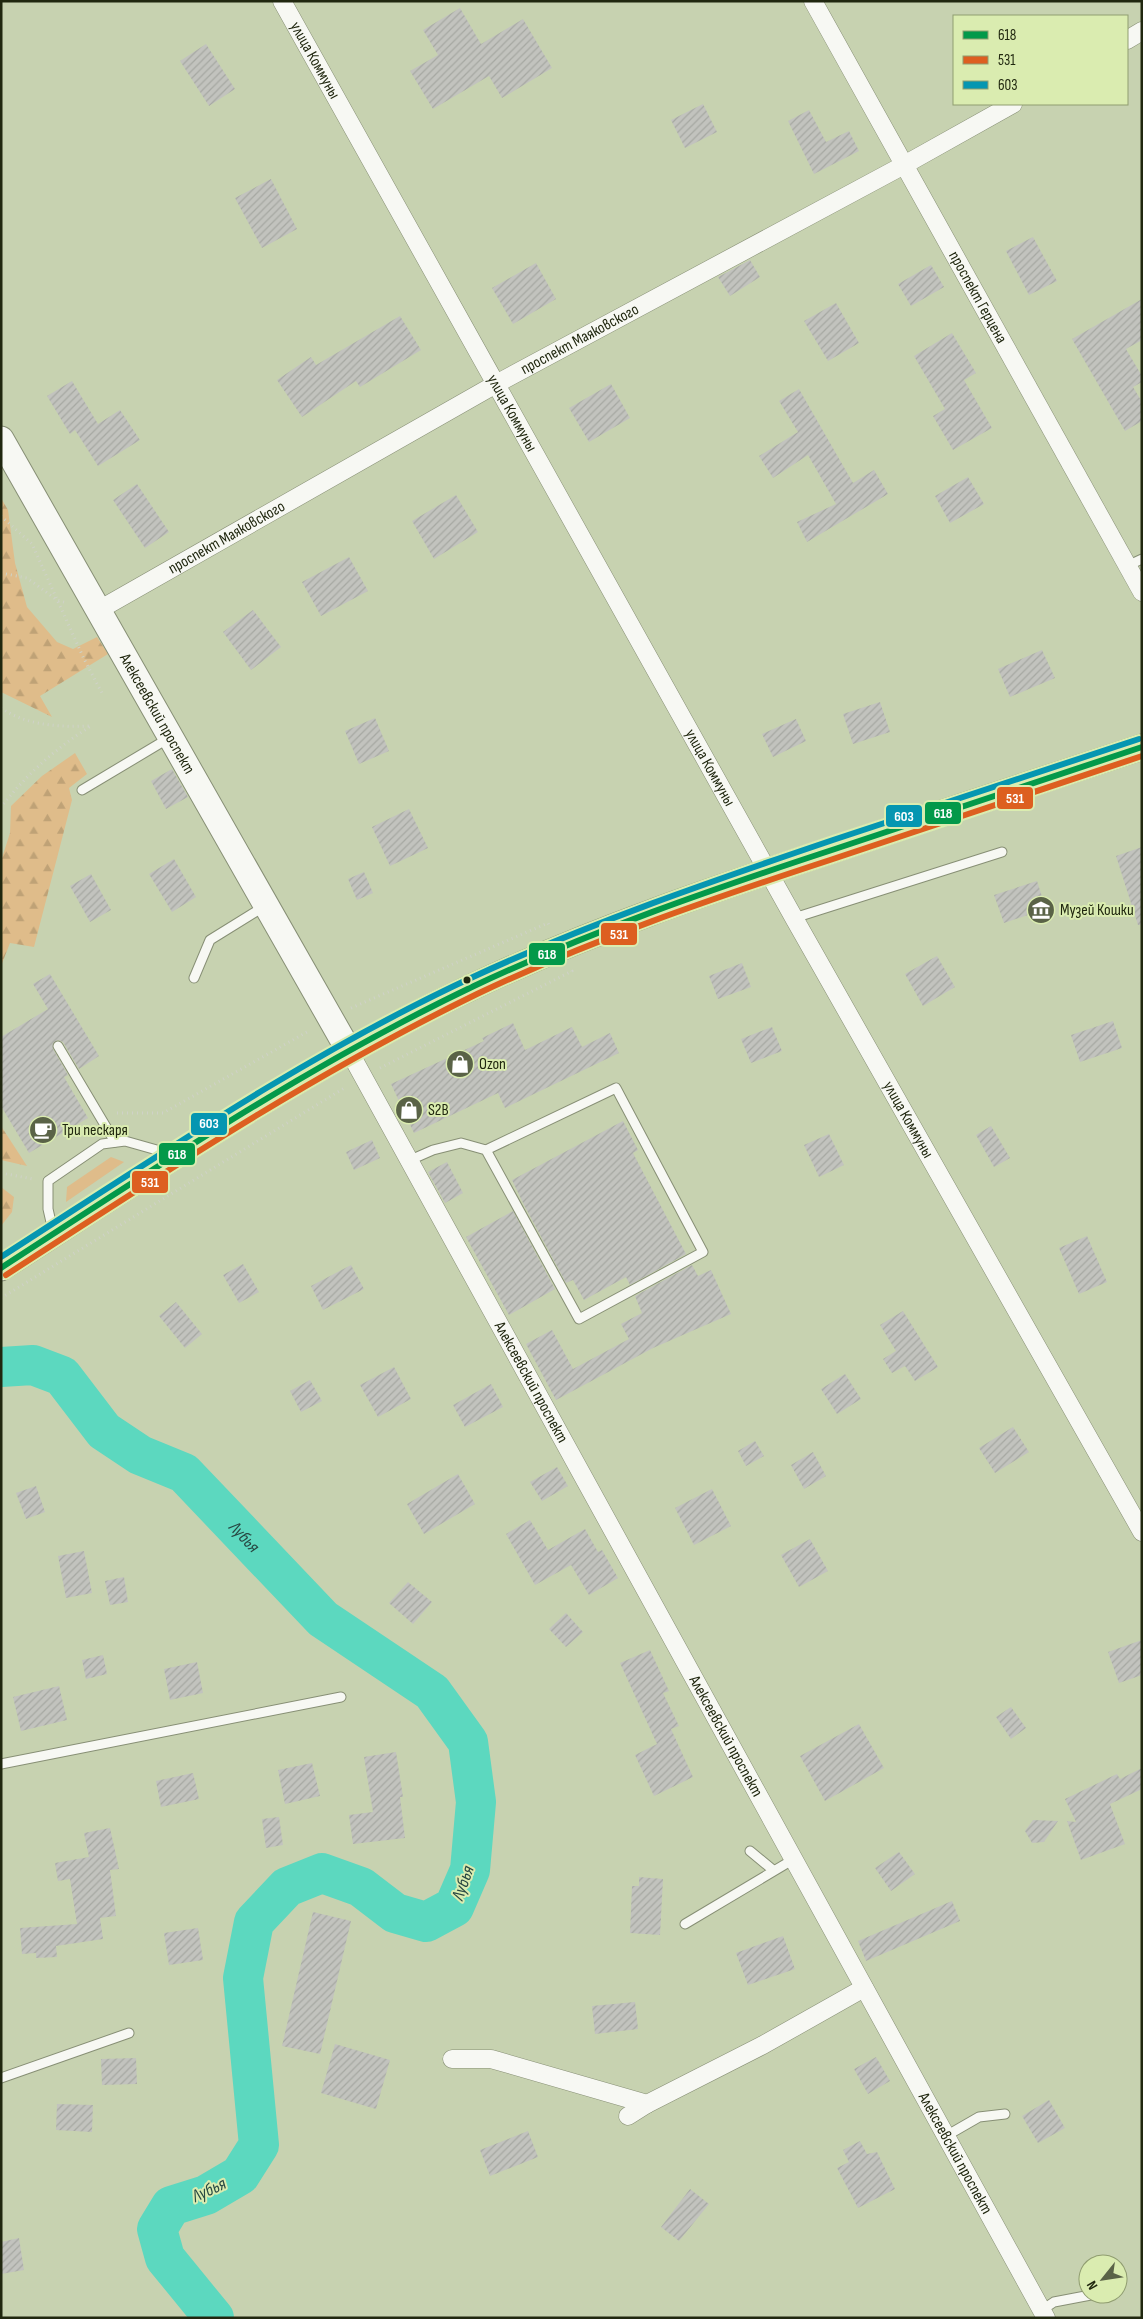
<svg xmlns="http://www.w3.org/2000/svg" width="1143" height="2319" font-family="'Sofia Sans Condensed',sans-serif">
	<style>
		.green { fill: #dfbc8a }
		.forest { fill: url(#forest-firs) }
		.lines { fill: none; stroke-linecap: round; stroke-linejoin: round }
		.river { stroke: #5cd8bf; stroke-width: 40 }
		.building { fill: url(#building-hatch) }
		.lane-casing { stroke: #878f75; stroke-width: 11 }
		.street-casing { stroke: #878f75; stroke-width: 19 }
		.secondary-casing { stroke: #878f75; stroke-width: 27 }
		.path { stroke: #cfd2c7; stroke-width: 3; stroke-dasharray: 1 4; stroke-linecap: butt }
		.lane { stroke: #f7f8f3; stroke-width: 9 }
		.street { stroke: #f7f8f3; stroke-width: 18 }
		.secondary { stroke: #f7f8f3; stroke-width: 25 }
		.bus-1-casing { stroke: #daecb0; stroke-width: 10 }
		.bus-2-casing { stroke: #daecb0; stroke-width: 10 }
		.bus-3-casing { stroke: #daecb0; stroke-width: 10 }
		.bus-1 { stroke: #03994a; stroke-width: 6 }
		.bus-2 { stroke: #dd5f20; stroke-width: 6 }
		.bus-3 { stroke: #0596b1; stroke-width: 6 }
		.bus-dot { fill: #20270f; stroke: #daecb0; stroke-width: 2 }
		.labels { text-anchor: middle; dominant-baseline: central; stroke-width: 4; stroke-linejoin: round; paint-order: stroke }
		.street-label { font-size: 16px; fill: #20270f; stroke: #daecb0 }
		.poi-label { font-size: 16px; fill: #20270f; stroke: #daecb0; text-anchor: start }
		.water-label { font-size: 18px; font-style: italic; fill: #284843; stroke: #daecb0 }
		.line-badge { stroke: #daecb0; stroke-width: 2 }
		.badge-label { font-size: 14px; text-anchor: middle; font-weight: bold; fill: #fff }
	</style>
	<defs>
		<pattern id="forest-firs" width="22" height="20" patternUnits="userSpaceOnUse" patternTransform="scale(1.25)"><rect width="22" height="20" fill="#dfbc8a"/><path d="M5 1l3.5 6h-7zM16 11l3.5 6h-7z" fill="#bfa276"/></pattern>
		<pattern id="building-hatch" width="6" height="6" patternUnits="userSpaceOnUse" patternTransform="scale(1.25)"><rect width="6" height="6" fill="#c2c3be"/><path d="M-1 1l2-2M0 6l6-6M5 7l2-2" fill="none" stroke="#a6a8a2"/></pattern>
	</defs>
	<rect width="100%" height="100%" fill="#c7d2b0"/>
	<!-- green -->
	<path class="green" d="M111,1157L124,1162L66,1202L67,1187Z"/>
	<!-- forest -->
	<g class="forest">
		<path d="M1,498L8,510L15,563L27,607L57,642L73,649L97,637L108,654L40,696L52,717L1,692Z"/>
		<path d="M75,753L87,774L69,788L72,800L34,947L10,943L1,966V861L10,833L11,806L42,776Z"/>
		<path d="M1,1126L27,1166L1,1160Z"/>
		<path d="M1,1187L14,1197L12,1212L1,1226Z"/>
	</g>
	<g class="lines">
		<!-- river -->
		<path class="river" id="s1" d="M1,1367L33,1365L62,1376L104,1431L140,1455L184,1473L323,1619L432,1692L468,1742L476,1802L470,1870L454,1907L426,1922L395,1913L361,1887L322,1873L287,1887L254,1922L243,1978L259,2145L240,2175L206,2195L171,2206L157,2229L165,2258L214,2318"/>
	</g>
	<!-- building -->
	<g class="building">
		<path d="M460,8L481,44L523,19L552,68L502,98L489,76L433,109L410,71L438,55L423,30Z"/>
		<path d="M206,44L235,89L209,106L180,61Z"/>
		<path d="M703,104L717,132L685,148L671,120Z"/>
		<path d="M809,110L826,142L849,131L859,151L814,174L788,121Z"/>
		<path d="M271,179L297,229L262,248L235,198Z"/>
		<path d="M1033,237L1057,281L1029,295L1006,251Z"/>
		<path d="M750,260L760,277L730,296L718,277Z"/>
		<path d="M536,263L556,299L513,324L492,288Z"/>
		<path d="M931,265L944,287L911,306L898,284Z"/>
		<path d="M1142,299V340L1126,349L1142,376V382L1133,387L1142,402V421L1125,431L1072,339Z"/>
		<path d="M836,303L859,343L828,361L804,321Z"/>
		<path d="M400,316L421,350L360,387L356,381L302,417L277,380L311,357L316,365Z"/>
		<path d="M952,333L976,373L964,380L992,428L953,450L933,416L945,409L914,356Z"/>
		<path d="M72,381L98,424L120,410L140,440L98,466L75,430L70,434L47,396Z"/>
		<path d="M611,384L630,418L589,442L569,408Z"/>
		<path d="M799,389L853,483L874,470L888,494L807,542L797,522L836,504L808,455L773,478L759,456L798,432L779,401Z"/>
		<path d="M968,477L984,504L950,523L935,496Z"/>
		<path d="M137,484L169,532L145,548L113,500Z"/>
		<path d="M456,495L478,532L434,559L412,521Z"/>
		<path d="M349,557L368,591L321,616L302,582Z"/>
		<path d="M253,610L281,647L251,670L223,632Z"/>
		<path d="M1042,650L1055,678L1010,697L998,669Z"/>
		<path d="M880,702L890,732L853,744L843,714Z"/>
		<path d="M375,718L389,751L359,764L345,731Z"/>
		<path d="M796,719L806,741L773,757L762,734Z"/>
		<path d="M172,769L188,797L166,809L151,781Z"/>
		<path d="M409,809L428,848L390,866L372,827Z"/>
		<path d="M1142,847V925H1138L1116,856Z"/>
		<path d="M174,859L196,897L172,912L149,874Z"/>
		<path d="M364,872L373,893L357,900L348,879Z"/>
		<path d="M91,874L111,910L90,922L70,886Z"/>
		<path d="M1037,881L1046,909L1004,923L994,895Z"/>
		<path d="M937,956L955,987L923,1006L905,974Z"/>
		<path d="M742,963L751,987L718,999L709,976Z"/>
		<path d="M50,974L99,1056L79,1069L63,1042L58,1040L53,1043V1049L68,1075L64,1077L88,1118L29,1153L1,1106V1037L48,1009L33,984Z"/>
		<path d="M1113,1021L1122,1048L1080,1062L1071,1035Z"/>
		<path d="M513,1023L525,1050L572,1027L582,1047L610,1033L619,1053L505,1108L498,1093L414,1133L391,1084L484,1041L482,1038Z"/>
		<path d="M772,1027L782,1051L751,1063L741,1039Z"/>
		<path d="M623,1121L638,1150L633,1153L686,1254L630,1285L626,1277L584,1300L573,1280L566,1283L524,1205L512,1180Z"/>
		<path d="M991,1126L1010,1158L994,1167L976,1135Z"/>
		<path d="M829,1134L844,1165L819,1177L804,1145Z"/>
		<path d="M372,1140L380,1158L354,1170L346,1152Z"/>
		<path d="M447,1162L463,1193L445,1203L428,1172Z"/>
		<path d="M513,1211L555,1289L509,1315L466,1237Z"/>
		<path d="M1087,1236L1107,1282L1079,1294L1059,1248Z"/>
		<path d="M243,1264L259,1292L239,1303L223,1275Z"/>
		<path d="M351,1265L364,1289L323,1310L311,1286Z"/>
		<path d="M692,1265L698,1276L711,1270L731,1314L653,1348L556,1400L526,1344L552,1330L573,1369L629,1339L621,1324L642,1313L635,1296Z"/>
		<path d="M176,1302L202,1334L185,1348L159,1316Z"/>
		<path d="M903,1311L938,1367L915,1381L905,1366L892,1373L883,1359L896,1351L880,1325Z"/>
		<path d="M394,1367L411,1399L378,1417L360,1385Z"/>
		<path d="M845,1374L861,1399L837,1414L821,1389Z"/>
		<path d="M310,1380L322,1401L301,1412L290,1391Z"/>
		<path d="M491,1384L503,1407L465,1427L453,1405Z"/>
		<path d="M1013,1427L1029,1452L995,1473L979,1448Z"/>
		<path d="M755,1441L764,1456L746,1466L738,1451Z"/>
		<path d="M813,1452L826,1476L804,1489L791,1465Z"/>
		<path d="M557,1467L568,1486L542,1501L530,1482Z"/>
		<path d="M458,1474L475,1504L424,1534L407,1504Z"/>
		<path d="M36,1486L45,1512L26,1519L16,1493Z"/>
		<path d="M712,1489L731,1526L694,1545L675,1508Z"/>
		<path d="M530,1520L548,1550L585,1529L598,1552L602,1550L618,1578L589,1595L571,1565L535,1585L506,1534Z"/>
		<path d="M810,1539L828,1571L799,1587L781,1555Z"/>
		<path d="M84,1551L92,1593L66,1598L58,1556Z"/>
		<path d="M124,1577L128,1602L110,1605L105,1581Z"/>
		<path d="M408,1582L432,1602L413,1624L389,1603Z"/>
		<path d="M566,1613L583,1632L566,1647L549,1629Z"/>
		<path d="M1142,1640V1675L1119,1683L1108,1652Z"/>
		<path d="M650,1650L669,1691L663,1693L679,1726L671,1729L693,1777L654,1796L635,1755L657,1744L620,1663Z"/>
		<path d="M103,1655L107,1674L86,1679L82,1660Z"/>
		<path d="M197,1662L203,1693L170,1700L164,1669Z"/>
		<path d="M59,1686L67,1720L21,1731L13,1697Z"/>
		<path d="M1011,1707L1026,1728L1011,1739L996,1717Z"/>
		<path d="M859,1724L884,1768L825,1801L800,1756Z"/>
		<path d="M396,1752L403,1797H400L405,1838L353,1844L349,1815L373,1812L364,1757Z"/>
		<path d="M312,1763L320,1796L285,1804L278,1770Z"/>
		<path d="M1142,1768V1789L1110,1804L1125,1844L1081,1860L1067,1821L1076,1822L1065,1799L1117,1774L1120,1779Z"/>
		<path d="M193,1773L199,1799L161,1807L156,1781Z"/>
		<path d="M279,1817L283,1845L266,1848L262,1819Z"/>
		<path d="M1033,1820L1058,1821L1044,1842L1032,1843L1025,1831Z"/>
		<path d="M110,1828L119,1869L110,1870L116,1916L100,1918L103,1939L56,1946L57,1957L36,1958V1953L22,1954L20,1928L77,1924L70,1879L58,1881L55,1863L89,1857L84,1833Z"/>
		<path d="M899,1852L915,1874L891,1891L875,1868Z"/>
		<path d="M639,1877L663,1879L660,1935L630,1933L632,1886H639Z"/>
		<path d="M952,1901L960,1921L866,1961L858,1941Z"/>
		<path d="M313,1912L351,1921L320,2054L282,2046Z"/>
		<path d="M198,1928L203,1960L169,1965L164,1933Z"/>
		<path d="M783,1936L795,1969L748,1985L736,1953Z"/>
		<path d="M635,2002L638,2029L595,2034L592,2006Z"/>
		<path d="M335,2044L390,2060L376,2109L321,2093Z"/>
		<path d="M876,2057L890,2081L868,2094L854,2069Z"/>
		<path d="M136,2058L137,2084L102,2085L101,2059Z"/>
		<path d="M1049,2100L1065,2128L1038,2143L1022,2116Z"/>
		<path d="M57,2104L93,2105L92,2132L56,2130Z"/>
		<path d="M528,2131L538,2157L490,2176L480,2150Z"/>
		<path d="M860,2141L867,2154L877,2152L895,2189L858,2208L837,2168L849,2162L843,2150Z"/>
		<path d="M690,2189L709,2204L679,2241L661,2227Z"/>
		<path d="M19,2238L24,2270L1,2274V2242Z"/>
	</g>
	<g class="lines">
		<!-- lane casing -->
		<g class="lane-casing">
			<g id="lane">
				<path d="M1127,566L1142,559"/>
				<path d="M82,790L169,738"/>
				<path d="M794,918L1002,852"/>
				<path d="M194,978L210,940L265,906"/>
				<path d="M58,1046L115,1142"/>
				<path d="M408,1161L433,1150L461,1143L486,1150L616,1088L703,1252L579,1319L486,1150"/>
				<path d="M53,1231L48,1209V1181L102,1144L125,1141L171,1154"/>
				<path d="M1,1764L341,1697"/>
				<path d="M750,1851L773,1870"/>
				<path d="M685,1924L794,1859"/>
				<path d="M1,2078L129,2033"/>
				<path d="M946,2136L979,2117L1005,2114"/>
				<path d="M1042,2310L1054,2302L1096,2294"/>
			</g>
		</g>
		<!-- street casing -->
		<g class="street-casing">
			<g id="street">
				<path id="s2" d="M282,1L794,918L1142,1532"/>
				<path id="s3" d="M813,1L1142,592"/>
				<path d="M1127,40L1142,31"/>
				<path id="s4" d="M97,611L496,384L904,165L1013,104"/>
				<path id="s5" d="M349,1051L1046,2318"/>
				<path d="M452,2059H491L647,2104L763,2045L864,1988"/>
				<path d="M628,2116L647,2104"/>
			</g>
		</g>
		<!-- secondary casing -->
		<g class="secondary-casing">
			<g id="secondary">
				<path id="s6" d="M1,439L349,1051"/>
				<path d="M1,1268C155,1169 308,1065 474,986C593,930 717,888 841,847C941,813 1042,780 1142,747"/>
			</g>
		</g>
		<!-- path -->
		<g class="path">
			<path d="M1,516L32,544L84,659L103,695"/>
			<path d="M1,573L27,578L57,600L67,603"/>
			<path d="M1,708C27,726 60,727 91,726C56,748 27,774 1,807"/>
			<path d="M351,1008L548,923L550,927"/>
			<path d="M380,1068L572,971L570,968"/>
			<path d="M117,1113H163L307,1032"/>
			<path d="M1,1173L33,1179"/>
			<path d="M1,1298L346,1087"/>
		</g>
		<!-- lane -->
		<use href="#lane" class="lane"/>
		<!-- street -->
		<use href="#street" class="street"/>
		<!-- secondary -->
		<use href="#secondary" class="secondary"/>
		<!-- bus-1 casing -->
		<g class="bus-1-casing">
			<path id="bus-1" d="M1,1268C155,1168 308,1065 474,986C591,931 713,889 835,849C937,815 1039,781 1142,747"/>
		</g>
		<!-- bus-2 casing -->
		<g class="bus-2-casing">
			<path id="bus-2" d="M6,1275C159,1176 312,1074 477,994C591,940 711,899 830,860C934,825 1038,791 1142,756"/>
		</g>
		<!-- bus-3 casing -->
		<g class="bus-3-casing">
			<path id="bus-3" d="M1,1257C155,1158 307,1054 473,977C590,923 712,881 833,840C935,806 1037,772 1139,739"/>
		</g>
		<!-- bus-1 -->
		<use href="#bus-1" class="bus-1"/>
		<!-- bus-2 -->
		<use href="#bus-2" class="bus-2"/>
		<!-- bus-3 -->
		<use href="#bus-3" class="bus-3"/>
	</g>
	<!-- icons -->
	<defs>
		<g id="museum-disc" transform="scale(1.4375)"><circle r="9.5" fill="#5a6347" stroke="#daecb0"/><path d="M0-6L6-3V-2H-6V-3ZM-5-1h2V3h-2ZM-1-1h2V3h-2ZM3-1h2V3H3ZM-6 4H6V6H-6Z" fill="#fff"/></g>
		<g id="shop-disc" transform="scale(1.4375)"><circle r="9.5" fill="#5a6347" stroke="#daecb0"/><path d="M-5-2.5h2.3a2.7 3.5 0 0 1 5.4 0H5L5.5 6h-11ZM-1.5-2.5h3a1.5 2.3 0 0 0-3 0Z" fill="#fff"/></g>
		<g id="cafe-disc" transform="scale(1.4375)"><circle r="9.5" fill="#5a6347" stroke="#daecb0"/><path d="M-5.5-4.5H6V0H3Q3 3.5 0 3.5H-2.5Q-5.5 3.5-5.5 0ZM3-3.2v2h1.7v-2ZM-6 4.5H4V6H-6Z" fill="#fff"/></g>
	</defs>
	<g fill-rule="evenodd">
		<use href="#museum-disc" x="1041" y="910"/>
		<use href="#shop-disc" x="460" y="1064"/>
		<use href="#shop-disc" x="409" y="1110"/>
		<use href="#cafe-disc" x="43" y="1130"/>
	</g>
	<!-- markers -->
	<circle class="bus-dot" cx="467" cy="980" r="4.5"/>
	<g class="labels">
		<!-- street labels -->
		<g class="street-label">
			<text stroke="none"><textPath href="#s2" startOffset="68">улица Коммуны</textPath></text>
			<text stroke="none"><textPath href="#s3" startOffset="339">проспект Герцена</textPath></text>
			<text stroke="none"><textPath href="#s4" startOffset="554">проспект Маяковского</textPath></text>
			<text stroke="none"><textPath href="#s2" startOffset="472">улица Коммуны</textPath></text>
			<text stroke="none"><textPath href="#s4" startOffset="149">проспект Маяковского</textPath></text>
			<text stroke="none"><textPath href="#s6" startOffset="316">Алексеевский проспект</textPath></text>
			<text stroke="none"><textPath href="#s2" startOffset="878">улица Коммуны</textPath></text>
			<text stroke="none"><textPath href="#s2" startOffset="1282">улица Коммуны</textPath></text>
			<text stroke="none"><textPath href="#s5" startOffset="378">Алексеевский проспект</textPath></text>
			<text stroke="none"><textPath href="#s5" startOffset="782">Алексеевский проспект</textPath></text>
			<text stroke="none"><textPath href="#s5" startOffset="1258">Алексеевский проспект</textPath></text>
		</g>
		<!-- poi labels -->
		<g class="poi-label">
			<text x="1060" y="910">Музей Кошки</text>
			<text x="479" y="1064">Ozon</text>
			<text x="428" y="1110">S2B</text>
			<text x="62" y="1130">Три пескаря</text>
		</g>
		<!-- water labels -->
		<g class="water-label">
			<text stroke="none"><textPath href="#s1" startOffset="311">Лубья</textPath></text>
			<text transform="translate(463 1883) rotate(-71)">Лубья</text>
			<text transform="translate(209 2190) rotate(-25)">Лубья</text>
		</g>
	</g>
	<g class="line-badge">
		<rect x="996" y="786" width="38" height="24" rx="5" fill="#dd5f20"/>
		<rect x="924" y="801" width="38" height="24" rx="5" fill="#03994a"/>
		<rect x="885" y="804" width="38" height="24" rx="5" fill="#0596b1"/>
		<rect x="600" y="922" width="38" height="24" rx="5" fill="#dd5f20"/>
		<rect x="528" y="942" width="38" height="24" rx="5" fill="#03994a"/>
		<rect x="190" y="1112" width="38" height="24" rx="5" fill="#0596b1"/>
		<rect x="158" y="1142" width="38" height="24" rx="5" fill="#03994a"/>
		<rect x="131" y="1170" width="38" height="24" rx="5" fill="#dd5f20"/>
	</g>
	<g class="badge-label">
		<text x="1015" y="803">531</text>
		<text x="943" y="818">618</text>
		<text x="904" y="821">603</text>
		<text x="619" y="939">531</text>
		<text x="547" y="959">618</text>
		<text x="209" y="1128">603</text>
		<text x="177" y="1159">618</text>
		<text x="150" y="1187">531</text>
	</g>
	<!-- border -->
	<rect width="1143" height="2319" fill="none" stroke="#20270f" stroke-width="5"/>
	<!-- legend -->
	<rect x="953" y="15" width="175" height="90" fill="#daecb0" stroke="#909d70"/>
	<rect x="963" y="31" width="25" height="8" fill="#03994a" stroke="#909d70"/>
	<text x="998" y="40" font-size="15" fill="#20270f">618</text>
	<rect x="963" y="56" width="25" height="8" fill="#dd5f20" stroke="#909d70"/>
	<text x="998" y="65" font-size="15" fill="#20270f">531</text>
	<rect x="963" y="81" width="25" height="8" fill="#0596b1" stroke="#909d70"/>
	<text x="998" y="90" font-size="15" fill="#20270f">603</text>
	<!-- north arrow -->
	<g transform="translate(1103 2279) rotate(240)"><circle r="24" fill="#daecb0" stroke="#909d70"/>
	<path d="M0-4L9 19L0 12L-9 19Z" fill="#5a6347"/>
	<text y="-8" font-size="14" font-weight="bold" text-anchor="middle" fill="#20270f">N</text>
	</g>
</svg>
